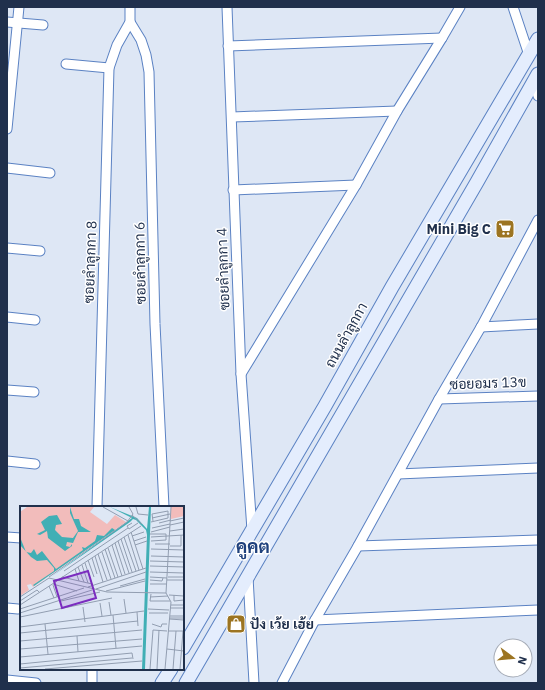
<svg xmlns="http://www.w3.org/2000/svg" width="545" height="690" font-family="'IBM Plex Sans',Sarabun,sans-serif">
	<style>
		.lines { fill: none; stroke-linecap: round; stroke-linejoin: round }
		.minor-casing { stroke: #5b82c3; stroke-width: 11 }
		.secondary-casing { stroke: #5b82c3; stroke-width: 15 }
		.minor { stroke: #fff; stroke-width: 9 }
		.secondary { stroke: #e4edfd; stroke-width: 13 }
		.labels { text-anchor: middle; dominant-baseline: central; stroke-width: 3; stroke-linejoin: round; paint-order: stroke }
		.poi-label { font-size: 14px; font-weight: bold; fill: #20304c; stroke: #fff; text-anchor: end }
		.street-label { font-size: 14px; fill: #20304c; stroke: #fff }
		.district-label { font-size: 18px; font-weight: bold; fill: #1f417d; stroke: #fff }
		.inset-road { fill: none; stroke: #929eb1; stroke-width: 1 }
		.view { fill: #7b2cbf; fill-opacity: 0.15; stroke: #7b2cbf; stroke-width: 2 }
		.inset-edge { fill: none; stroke: #20304c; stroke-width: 2 }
	</style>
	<rect width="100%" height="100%" fill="#dee7f5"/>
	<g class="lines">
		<!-- minor casing -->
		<g class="minor-casing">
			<g id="minor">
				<path d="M227,7L241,374L252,530"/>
				<path d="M513,7L529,55"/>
				<path d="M7,22L43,25"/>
				<path d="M130,22L141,40L146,55L149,72L155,324L164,507"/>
				<path d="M228,46L442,38"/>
				<path d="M66,64L109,68"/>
				<path d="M534,82L538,96"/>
				<path d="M232,117L397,111"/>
				<path d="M7,129L19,7"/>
				<path d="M7,168L50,173"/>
				<path d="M233,190L356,185"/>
				<path d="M7,248L40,251"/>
				<path d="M7,317L35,320"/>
				<path d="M481,327L538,324"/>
				<path d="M241,374L356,185L397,111L442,38L460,7"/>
				<path d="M7,390L34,392"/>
				<path d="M439,399L538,396"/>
				<path d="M7,461L35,464"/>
				<path d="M398,474L538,468"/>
				<path d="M97,507L109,68L117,45L130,22V7"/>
				<path d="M7,537L21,538"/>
				<path d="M358,546L538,540"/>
				<path d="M248,577L254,683"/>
				<path d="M7,608L18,609"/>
				<path d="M315,620L538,610"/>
				<path d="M7,680L36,683"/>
				<path d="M92,683V669"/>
				<path d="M282,683L315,620L358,546L439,399L481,327L538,220"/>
			</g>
		</g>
		<!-- secondary casing -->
		<g class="secondary-casing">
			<g id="secondary">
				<path d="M183,648L325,406L392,287L538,39"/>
				<path d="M162,683L171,669"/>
				<path d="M186,683L477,182L538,74"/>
			</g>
		</g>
		<!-- minor -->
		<use href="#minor" class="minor"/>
		<!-- secondary -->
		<use href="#secondary" class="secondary"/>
	</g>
	<!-- icons -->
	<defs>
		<g id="supermarket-square" transform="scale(1)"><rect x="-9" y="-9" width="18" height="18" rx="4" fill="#9c7421" stroke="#fff"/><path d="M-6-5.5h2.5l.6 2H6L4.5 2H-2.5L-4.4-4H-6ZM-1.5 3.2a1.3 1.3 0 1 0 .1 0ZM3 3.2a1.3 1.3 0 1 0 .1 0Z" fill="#fff"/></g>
		<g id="shop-square" transform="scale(1)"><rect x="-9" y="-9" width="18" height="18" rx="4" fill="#9c7421" stroke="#fff"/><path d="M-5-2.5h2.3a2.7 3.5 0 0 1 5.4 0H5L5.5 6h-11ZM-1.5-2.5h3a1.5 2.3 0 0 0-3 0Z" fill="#fff"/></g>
	</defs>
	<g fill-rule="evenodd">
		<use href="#supermarket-square" x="505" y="229"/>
		<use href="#shop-square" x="236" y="624"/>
	</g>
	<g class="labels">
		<!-- poi labels -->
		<g class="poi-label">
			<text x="491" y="229">Mini Big C</text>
			<text x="250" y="624" text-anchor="start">ปัง เว้ย เฮ้ย</text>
		</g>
		<!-- street labels -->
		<g class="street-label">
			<text transform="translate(90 262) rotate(-88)">ซอยลำลูกกา 8</text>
			<text transform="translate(140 263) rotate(-91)">ซอยลำลูกกา 6</text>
			<text transform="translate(223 269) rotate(-92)">ซอยลำลูกกา 4</text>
			<text transform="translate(346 335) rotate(-61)">ถนนลำลูกกา</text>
			<text transform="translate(488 383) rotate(-2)">ซอยอมร 13ข</text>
		</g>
		<!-- district labels -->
		<g class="district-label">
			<text x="253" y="546">คูคต</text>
		</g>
	</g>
	<!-- overview -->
	<g transform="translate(20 506)">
		<rect width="164" height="164" fill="#dee7f5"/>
		<path d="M7,1H74L70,6L87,18L95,9L106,16L13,81L11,78L7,79L9,84L0,90V6ZM151,1H164V10L151,13Z" fill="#f2bcbb"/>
		<path d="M50,1L54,13H59L61,20L71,26H58L53,37L47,36L46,40L50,41L52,38V40L45,45L28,32L27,25L20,29L17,28L25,24L21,16L29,10L37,9L42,18L36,19L35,24L42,31L53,32L58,25L50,7ZM90,1L117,12L127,23L129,1H131L125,163H122L127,29L126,24L116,14L113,13L110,16L31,71L112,12ZM92,22L95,24L14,80L13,79L34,65V62L27,54L17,55L11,51L0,39V31L6,46L11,47L14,43L17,49L22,45L36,63L63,44L62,41L65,42L75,35L77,29L84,30Z" fill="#41afb5"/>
		<path class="inset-road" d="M83,1L108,15M116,1L118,8L128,9M112,9L122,18M132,12L150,8M150,15L164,12M131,16L148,12V5L132,8L133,15M112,17L107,20L109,23L118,17M139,17L151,14M150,19L164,16M132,22L150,18M150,25L164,23M111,26L123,63M131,26L150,21M130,28H146V34L131,35M108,29L119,64M112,30L124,26M104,31L116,65M131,31L164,29M101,33L112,66M98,35L109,67M114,35L126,31M95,37L105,68M135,38H150M92,39L102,70M115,39L127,35M150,40H161V29M88,42L98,71M85,43L95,72M131,43L164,44M82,46L91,73M78,48L87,74M75,50L83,76M131,50L164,51M72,52L77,68M68,54L74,71M130,55L164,56M65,57L72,78M62,59L68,77M130,60L164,61M58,61L64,76M55,63L59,75M44,65L108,22M130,66L164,67M29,71L107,16L113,8L109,1M42,71L72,78M130,71L147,72M148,71H164M38,74L121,20M130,74L142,75L143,72M147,74H164M33,78L57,85M130,78H146M33,79L37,91M29,80L34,92M100,80L125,73M68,81L126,62M76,83L126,66M86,85L125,75M146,87L151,1M131,88L130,95H150M149,89L164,90M154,89V95L164,94M0,91L29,72L87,86L146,87L151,96L145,163M130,91L148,90M104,93L106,107M0,95L17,84L19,86M41,95L80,86M89,96L91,109M80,97L82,110M0,99L37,75M151,99H164M63,101L65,116M151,102H164M0,103L64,82M128,103L149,104M117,106L118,120M0,107L72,84M129,107H148M93,109L96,142M150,110H164M0,111L92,92M150,112H164M149,113L164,114M25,118L28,148M132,118L141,121L142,118H147M0,121L124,105M148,125H163M0,127L118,115M57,130L58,146M0,135L122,124M0,143L122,133M147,143L164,145M0,151L122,140M0,158L112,147L113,153M0,162L112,152M25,163L122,155M130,163L133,124L147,125M137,163L139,124M153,163L156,125M160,163L163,125"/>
		<path class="view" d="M68,65L76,92L42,102L34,75Z"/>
		<rect width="164" height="164" class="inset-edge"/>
	</g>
	<!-- border -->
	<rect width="545" height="690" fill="none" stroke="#20304c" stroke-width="16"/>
	<!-- north arrow -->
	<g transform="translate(513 658) rotate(106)"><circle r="19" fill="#ffffff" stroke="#a6acb7"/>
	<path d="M0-3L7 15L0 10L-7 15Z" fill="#9c7421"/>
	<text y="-6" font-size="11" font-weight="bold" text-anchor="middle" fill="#20304c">N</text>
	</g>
</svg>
